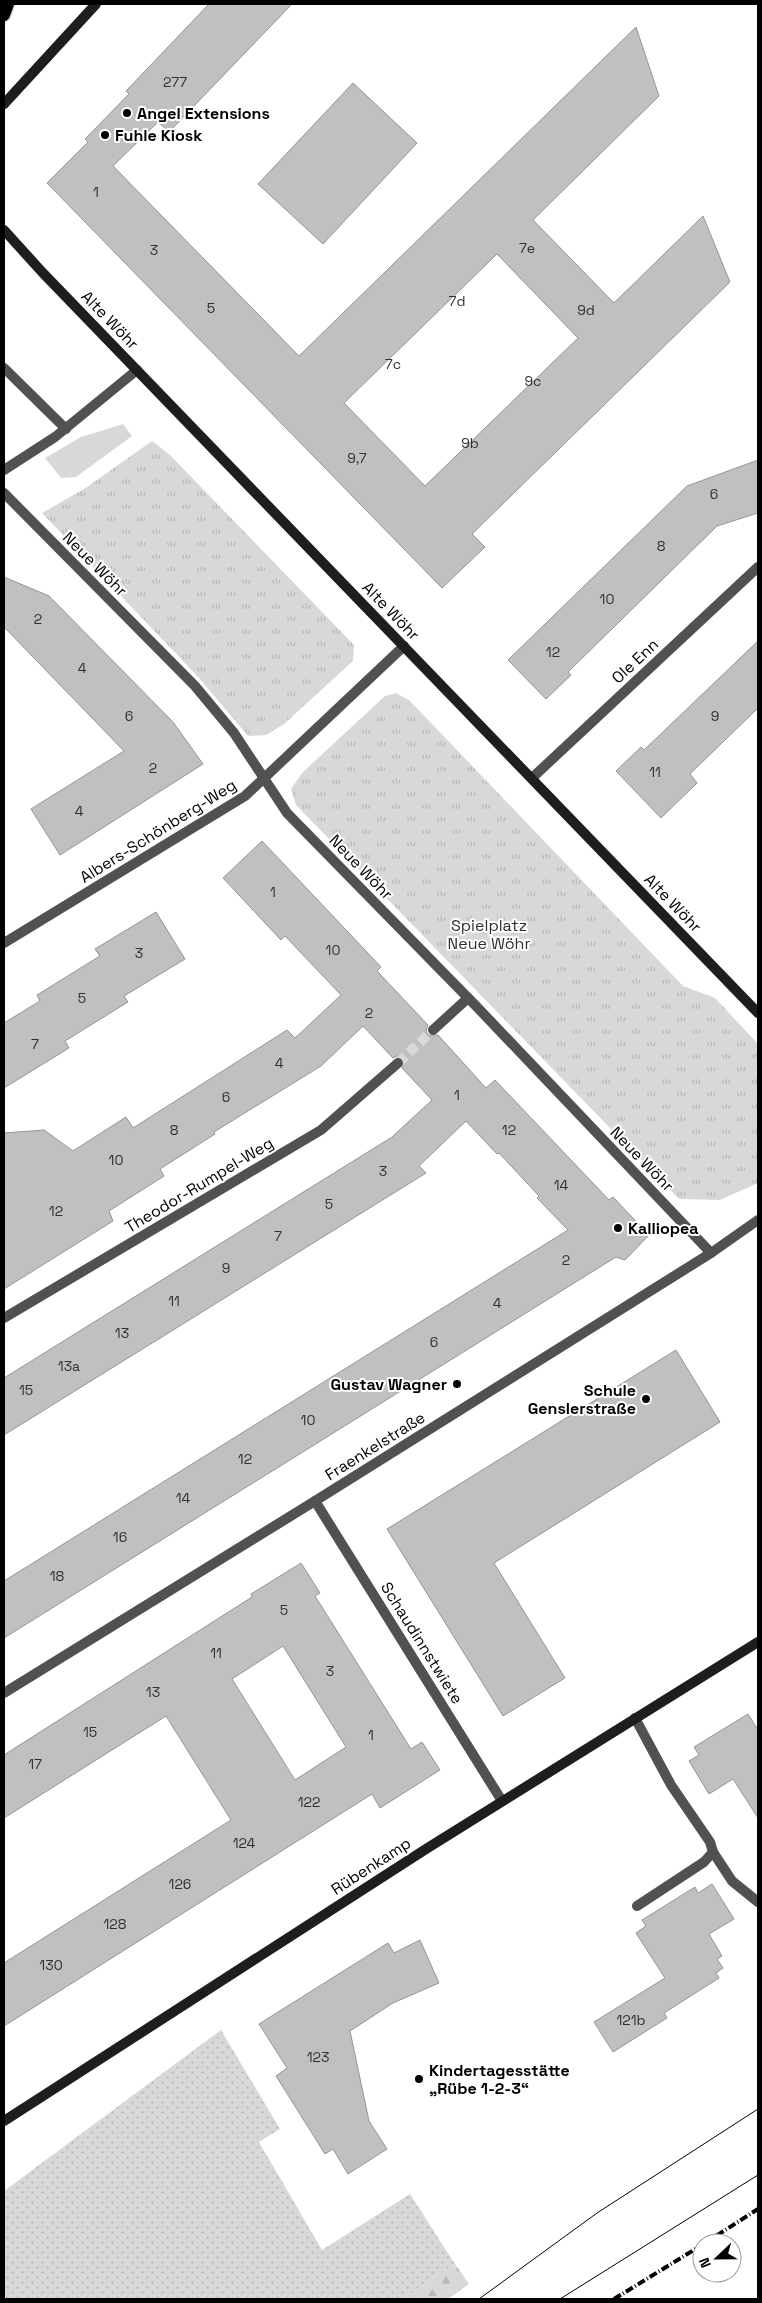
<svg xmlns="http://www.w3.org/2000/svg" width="762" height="2303" font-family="'Space Grotesk',sans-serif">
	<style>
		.grass { fill: #d8d8d8 }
		.forest { fill: url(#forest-firs) }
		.park { fill: url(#park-tufts) }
		.garden { fill: url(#garden-dots) }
		.building { fill: #c0c0c0; stroke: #959595; fill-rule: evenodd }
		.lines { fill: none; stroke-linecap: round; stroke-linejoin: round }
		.street-tunnel { stroke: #d9d9d9; stroke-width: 10; stroke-dasharray: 10 5; stroke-linecap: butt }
		.primary-casing { stroke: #dbdbdb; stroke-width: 15 }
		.lane { stroke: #515151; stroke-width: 10 }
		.street { stroke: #515151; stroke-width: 10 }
		.secondary { stroke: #1e1e1e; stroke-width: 10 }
		.primary { stroke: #000; stroke-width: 12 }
		.tram { stroke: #000; stroke-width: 1 }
		.rail { stroke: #000; stroke-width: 4; stroke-dasharray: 8 2.5 1 2.5; stroke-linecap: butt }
		.poi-dot { fill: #000; stroke: #fff; stroke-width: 2 }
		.labels { text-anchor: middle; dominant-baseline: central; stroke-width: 4; stroke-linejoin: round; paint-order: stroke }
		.number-label { font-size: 14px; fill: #303030 }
		.poi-label { font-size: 16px; font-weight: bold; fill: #000; stroke: #fff; text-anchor: start }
		.street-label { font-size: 16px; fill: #000; stroke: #fff }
		.park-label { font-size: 16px; fill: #2f2f2f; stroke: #fff }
	</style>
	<defs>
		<pattern id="forest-firs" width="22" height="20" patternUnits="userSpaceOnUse" patternTransform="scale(1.25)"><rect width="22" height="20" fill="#d8d8d8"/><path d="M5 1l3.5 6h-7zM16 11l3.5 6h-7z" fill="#b8b8b8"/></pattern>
		<pattern id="park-tufts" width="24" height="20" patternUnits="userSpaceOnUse" patternTransform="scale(1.25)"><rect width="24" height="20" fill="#d8d8d8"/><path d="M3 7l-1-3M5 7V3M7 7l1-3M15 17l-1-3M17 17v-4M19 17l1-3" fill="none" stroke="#b8b8b8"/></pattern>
		<pattern id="garden-dots" width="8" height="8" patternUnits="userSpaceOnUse" patternTransform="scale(1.25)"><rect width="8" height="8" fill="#d8d8d8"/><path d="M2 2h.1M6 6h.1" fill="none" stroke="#b8b8b8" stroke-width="1.8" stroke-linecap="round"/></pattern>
	</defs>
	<rect width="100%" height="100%" fill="#fff"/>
	<!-- grass -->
	<path class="grass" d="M123,424L132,436L76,477L61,478L45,458L81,437Z"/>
	<!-- forest -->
	<path class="forest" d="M455,2264L469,2284L448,2299H403Z"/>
	<!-- park -->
	<g class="park">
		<path d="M152,441L169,454L354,645L353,661L284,724L266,735L248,736L200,679L42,513L84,489Z"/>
		<path d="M396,693L409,700L683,986L715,998L758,1044V1183L720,1200L679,1199L296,805L291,789L303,772L385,696Z"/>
	</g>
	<!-- garden -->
	<path class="garden" d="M221,2030L280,2129L259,2142L322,2250L410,2194L455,2264L403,2299H4V2191Z"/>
	<!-- building -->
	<g class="building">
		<path d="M209,4H292L169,132L158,122L113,166L299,356L636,27L659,96L533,220L614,303L703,216L730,282L472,534L485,547L442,588L47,183L88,142L85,139L129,94L126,91ZM497,254L578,338L425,486L344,403Z"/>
		<path d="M353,83L417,143L323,244L258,184Z"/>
		<path d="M758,460V513L717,526L568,672L571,675L546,699L508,660L687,486Z"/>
		<path d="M4,577L49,596L173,722L203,764L60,855L31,809L124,751L4,627Z"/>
		<path d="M758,641V708L690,774L697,783L661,818L616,771L641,747L644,750Z"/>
		<path d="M262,841L381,967L377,971L428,1025L426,1031L428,1035H438L486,1088L495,1080L609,1200L613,1197L649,1235L625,1260L616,1257L4,1638V1581L568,1230L537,1198L539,1196L499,1153L497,1154L466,1121L419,1166L426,1173L4,1435V1378L392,1137L432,1100L402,1068L405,1062L403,1058L397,1056L393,1058L363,1026L321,1066L214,1132L215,1134L160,1169L164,1176L109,1211L113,1221L4,1289V1133L44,1130L73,1151L126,1117L133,1128L287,1030L295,1038L341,995L285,936L281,940L223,878Z"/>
		<path d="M156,912L185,959L124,996L128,1002L65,1041L69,1048L4,1088V1023L40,1001L37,995L100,956L95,949Z"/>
		<path d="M676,1350L720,1422L494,1563L565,1678L503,1716L387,1529Z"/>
		<path d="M301,1563L320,1593L315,1596L411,1749L422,1742L440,1770L380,1808L372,1794L4,2026V1963L231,1820L166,1716L4,1818V1755L252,1597L251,1594ZM283,1646L346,1747L295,1780L232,1679Z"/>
		<path d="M748,1714L758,1730V1818L733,1779L709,1794L689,1761L699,1755L694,1747Z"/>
		<path d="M712,1884L734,1919L709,1934L722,1956L717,1959L723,1968L716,1973L719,1978L664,2013L667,2018L613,2052L594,2022L665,1978L636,1933L646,1926L642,1920L695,1887L698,1893Z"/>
		<path d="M420,1940L439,1983L393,2003L350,2031L369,2121L387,2149L348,2174L333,2149L325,2154L276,2076L287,2068L259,2024L388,1943L394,1953Z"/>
	</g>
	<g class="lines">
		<!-- street-tunnel -->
		<path class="street-tunnel" d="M398,1063L433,1030"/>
		<!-- primary casing -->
		<g class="primary-casing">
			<path id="primary" d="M4,15L8,4"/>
		</g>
		<!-- lane -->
		<g class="lane">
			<path d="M4,368L66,429"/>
			<path d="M635,1718L671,1785L710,1842L713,1852L704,1862L637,1906"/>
			<path d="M713,1852L732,1881L758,1902"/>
		</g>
		<!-- street -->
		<g class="street">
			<path d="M4,470L55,437L137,370"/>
			<path d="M4,493L195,686L234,733L287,813L477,1007L711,1253"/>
			<path d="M532,778L758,567"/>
			<path d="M4,943L245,796L404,646"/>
			<path d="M433,1030L468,998"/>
			<path d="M4,1318L321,1130L398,1063"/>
			<path d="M315,1501L502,1801"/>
			<path d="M4,1693L315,1501L711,1253L758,1220"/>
		</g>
		<!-- secondary -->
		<g class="secondary">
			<path d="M4,104L96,4"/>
			<path d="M4,230L42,272L758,1013"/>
			<path d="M4,2121L426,1849L758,1642"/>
		</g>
		<!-- primary -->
		<use href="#primary" class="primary"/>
		<!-- tram -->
		<g class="tram">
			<path d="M479,2299L597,2213L758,2109"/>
			<path d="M560,2299L758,2175"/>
		</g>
		<!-- rail -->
		<g class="rail">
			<path d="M705,2243L758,2209"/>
			<path d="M614,2299L702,2245"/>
		</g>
	</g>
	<!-- markers -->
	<g class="poi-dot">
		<circle cx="127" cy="113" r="5"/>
		<circle cx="105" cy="135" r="5"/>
		<circle cx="618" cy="1228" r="5"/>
		<circle cx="457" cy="1384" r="5"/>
		<circle cx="646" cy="1399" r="5"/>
		<circle cx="419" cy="2079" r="5"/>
	</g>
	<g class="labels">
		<!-- number labels -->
		<g class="number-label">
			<text x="175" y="82">277</text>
			<text x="96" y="192">1</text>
			<text x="527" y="248">7e</text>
			<text x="154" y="250">3</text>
			<text x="457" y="301">7d</text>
			<text x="211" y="308">5</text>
			<text x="586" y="310">9d</text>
			<text x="393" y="364">7c</text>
			<text x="533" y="381">9c</text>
			<text x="470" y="443">9b</text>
			<text x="357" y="458">9,7</text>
			<text x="714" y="494">6</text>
			<text x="661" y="546">8</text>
			<text x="607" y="599">10</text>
			<text x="38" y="619">2</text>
			<text x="553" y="652">12</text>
			<text x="82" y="668">4</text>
			<text x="129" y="716">6</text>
			<text x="715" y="716">9</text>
			<text x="153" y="768">2</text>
			<text x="655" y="772">11</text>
			<text x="79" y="811">4</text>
			<text x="273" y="892">1</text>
			<text x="333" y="950">10</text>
			<text x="139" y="953">3</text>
			<text x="82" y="998">5</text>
			<text x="369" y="1013">2</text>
			<text x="35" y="1044">7</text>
			<text x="279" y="1063">4</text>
			<text x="457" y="1095">1</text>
			<text x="226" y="1097">6</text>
			<text x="174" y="1130">8</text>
			<text x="509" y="1130">12</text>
			<text x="116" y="1160">10</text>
			<text x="383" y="1171">3</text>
			<text x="561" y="1185">14</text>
			<text x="329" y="1204">5</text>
			<text x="56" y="1211">12</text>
			<text x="278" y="1236">7</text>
			<text x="566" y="1260">2</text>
			<text x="226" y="1268">9</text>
			<text x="174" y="1301">11</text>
			<text x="497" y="1303">4</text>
			<text x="122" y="1333">13</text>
			<text x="434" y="1342">6</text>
			<text x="69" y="1366">13a</text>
			<text x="26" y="1390">15</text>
			<text x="308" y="1420">10</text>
			<text x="245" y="1459">12</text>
			<text x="183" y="1498">14</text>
			<text x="120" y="1537">16</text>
			<text x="57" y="1576">18</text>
			<text x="284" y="1610">5</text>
			<text x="216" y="1653">11</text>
			<text x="330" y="1671">3</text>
			<text x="153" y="1692">13</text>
			<text x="90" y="1732">15</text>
			<text x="371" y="1735">1</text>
			<text x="35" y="1764">17</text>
			<text x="309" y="1802">122</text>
			<text x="244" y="1843">124</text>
			<text x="180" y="1884">126</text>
			<text x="115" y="1924">128</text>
			<text x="51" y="1965">130</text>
			<text x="631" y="2020">121b</text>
			<text x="318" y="2057">123</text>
		</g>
		<!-- poi labels -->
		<g class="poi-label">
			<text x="137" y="113">Angel Extensions</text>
			<text x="115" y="135">Fuhle Kiosk</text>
			<text x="628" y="1228">Kalliopea</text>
			<text x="447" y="1384" text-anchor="end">Gustav Wagner</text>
			<text x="636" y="1390" text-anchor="end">Schule<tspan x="636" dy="18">Genslerstraße</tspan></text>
			<text x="429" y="2070">Kindertagesstätte<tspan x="429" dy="18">„Rübe 1-2-3“</tspan></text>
		</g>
		<!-- street labels -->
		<g class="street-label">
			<text transform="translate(110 320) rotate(46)">Alte Wöhr</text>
			<text transform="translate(95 564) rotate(45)">Neue Wöhr</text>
			<text transform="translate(391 611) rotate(46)">Alte Wöhr</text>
			<text transform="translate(635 661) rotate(-43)">Ole Enn</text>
			<text transform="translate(158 831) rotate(-32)">Albers-Schönberg-Weg</text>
			<text transform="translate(361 867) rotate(46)">Neue Wöhr</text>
			<text transform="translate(673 903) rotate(46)">Alte Wöhr</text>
			<text transform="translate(642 1159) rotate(46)">Neue Wöhr</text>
			<text transform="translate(199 1185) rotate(-31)">Theodor-Rumpel-Weg</text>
			<text transform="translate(375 1446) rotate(-32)">Fraenkelstraße</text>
			<text transform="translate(422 1643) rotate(58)">Schaudinnstwiete</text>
			<text transform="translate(371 1866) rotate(-33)">Rübenkamp</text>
		</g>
		<!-- park labels -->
		<g class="park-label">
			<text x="489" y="925">Spielplatz<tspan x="489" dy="18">Neue Wöhr</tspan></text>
		</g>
	</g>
	<!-- border -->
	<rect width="762" height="2303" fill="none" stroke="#000000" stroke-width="10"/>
	<!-- north arrow -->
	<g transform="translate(717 2258) rotate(248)"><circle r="24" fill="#ffffff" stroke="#999999"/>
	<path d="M0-4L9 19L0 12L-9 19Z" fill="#000000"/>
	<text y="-8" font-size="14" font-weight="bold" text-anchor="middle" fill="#000000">N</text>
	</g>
</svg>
